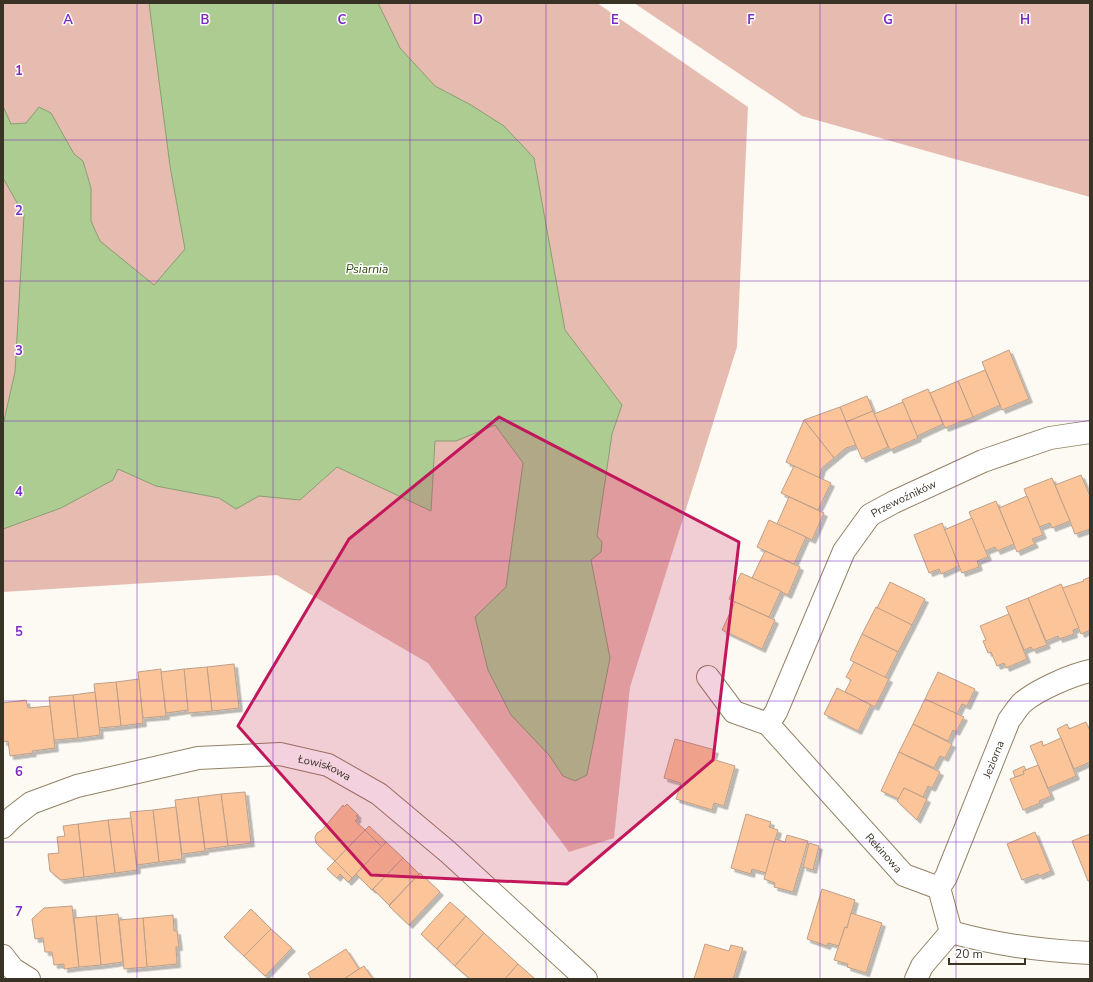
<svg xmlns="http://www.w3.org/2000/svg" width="1093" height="982" font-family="'Nunito Sans',sans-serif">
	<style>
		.green { fill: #e7bcb0 }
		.water { fill: #accc92; stroke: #8a9e72 }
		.building { fill: #fcc499; stroke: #bda08a; filter: url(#shadow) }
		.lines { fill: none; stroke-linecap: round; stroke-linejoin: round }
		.minor-casing { stroke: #938366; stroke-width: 24 }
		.minor { stroke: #fff; stroke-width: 22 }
		.marked { fill: #c2185b; fill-opacity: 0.2; stroke: #c2185b; stroke-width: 3; stroke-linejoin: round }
		.grid { fill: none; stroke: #7b2cbf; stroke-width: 1; stroke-opacity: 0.55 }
		.labels { text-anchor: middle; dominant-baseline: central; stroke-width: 3; stroke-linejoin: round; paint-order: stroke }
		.street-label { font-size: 11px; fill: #393326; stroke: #fff }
		.water-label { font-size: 12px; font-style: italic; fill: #2e4a0d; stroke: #fff }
		.grid-label { font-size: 13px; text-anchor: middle; font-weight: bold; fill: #7b2cbf; stroke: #fff; stroke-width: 3; stroke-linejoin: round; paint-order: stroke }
	</style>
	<defs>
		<filter id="shadow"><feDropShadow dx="3.5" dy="3.5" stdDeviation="0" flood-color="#0004"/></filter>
	</defs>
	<rect width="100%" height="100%" fill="#fdfaf3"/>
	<!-- green -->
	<g class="green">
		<path d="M3,3H597L748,107L737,347L630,687L614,838L569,852L428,663L277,575L3,592Z"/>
		<path d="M634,3H1090V197L802,116Z"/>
	</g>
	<!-- water -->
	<path class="water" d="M149,3H378L400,48L435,86L471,105L504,126L534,158L565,330L622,405L612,434L597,536L602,542L601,552L591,560L610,658L587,775L575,781L563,776L549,755L511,715L488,670L475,617L506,587L523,463L495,425L456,441H435L431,511L337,467L300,500L259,496L236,509L219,498L156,486L118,469L113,480L61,508L3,529V425L15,372L24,215L3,178V106L11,124L26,123L39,107L51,113L74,154L83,161L91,188V221L100,241L154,285L185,249L170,166Z"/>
	<!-- building -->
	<g class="building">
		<path d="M1009,350L1029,399L1002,410L982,362Z"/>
		<path d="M985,370L1000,405L973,417L958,381Z"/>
		<path d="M958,381L973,417L945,428L930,393Z"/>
		<path d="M928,389L943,424L917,436L902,400Z"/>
		<path d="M867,396L873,411L846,422L840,407Z"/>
		<path d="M903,402L918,438L890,450L874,414Z"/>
		<path d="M840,407L856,445L846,448L834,458L804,420Z"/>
		<path d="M873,411L888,447L862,459L846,422Z"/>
		<path d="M804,420L834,458L822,468L819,478L786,462Z"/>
		<path d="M794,466L831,483L818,510L781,493Z"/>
		<path d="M1081,475L1090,496V529L1075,534L1055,485Z"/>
		<path d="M1052,478L1070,521L1052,528L1050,523L1039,527L1024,489Z"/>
		<path d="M1027,496L1043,535L1032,539L1035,544L1017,552L999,508Z"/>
		<path d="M789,497L824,513L812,540L777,524Z"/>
		<path d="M996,501L1014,544L997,551L995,547L985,551L969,512Z"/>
		<path d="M972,518L988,557L977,561L979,567L962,573L944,530Z"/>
		<path d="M769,520L806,537L794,564L757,547Z"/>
		<path d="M942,523L959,566L941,574L939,569L929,573L914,535Z"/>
		<path d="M765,551L800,567L788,595L752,578Z"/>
		<path d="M741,573L781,591L769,617L729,599Z"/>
		<path d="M1090,577V630L1081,634L1062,588L1084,581L1083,580Z"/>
		<path d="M890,582L925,599L912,625L877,608Z"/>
		<path d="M1061,584L1079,628L1073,630L1074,634L1059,639L1058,636L1046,641L1028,598Z"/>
		<path d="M1028,598L1047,645L1033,650L1031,647L1024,650L1006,607Z"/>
		<path d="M735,602L775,620L762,649L722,630Z"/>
		<path d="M876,607L912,625L898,652L862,634Z"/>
		<path d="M1009,614L1027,659L1006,668L1004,663L997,666L991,652L988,653L983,641L986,640L980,626Z"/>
		<path d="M862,634L898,652L885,678L850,660Z"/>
		<path d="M854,662L889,679L875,707L845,692L851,680L846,677Z"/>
		<path d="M234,664L239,708L212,711L207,667Z"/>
		<path d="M207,667L212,711L188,713L184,669Z"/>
		<path d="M161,669L166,716L143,718L138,672Z"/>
		<path d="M184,669L188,710L166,713L161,672Z"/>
		<path d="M938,672L975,689L967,706L962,704L957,714L925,699Z"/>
		<path d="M139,679L143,723L121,726L116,682Z"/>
		<path d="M116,682L121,726L99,728L94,684Z"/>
		<path d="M837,688L871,705L858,731L824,714Z"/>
		<path d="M95,692L100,735L78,738L73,695Z"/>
		<path d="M73,695L78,738L54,740L49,697Z"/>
		<path d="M925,699L964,717L956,732L953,730L948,741L913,724Z"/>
		<path d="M26,700L28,708L50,706L55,748L32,751L33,753L10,756L8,741L3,742V703Z"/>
		<path d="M1086,722L1090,731V762L1074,769L1057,729L1067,724L1069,729Z"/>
		<path d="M913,724L952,744L945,758L940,756L934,768L899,752Z"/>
		<path d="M1061,738L1076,776L1048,788L1030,746L1042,741L1043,746Z"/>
		<path d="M675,739L715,750L712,759L735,766L724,806L714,803L712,810L676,799L681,783L664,778Z"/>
		<path d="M899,752L940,772L932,788L928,786L923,797L904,788L899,799L881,791Z"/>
		<path d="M1038,765L1051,796L1039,801L1040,803L1023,810L1010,779L1024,774L1023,771Z"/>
		<path d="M1024,766L1026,770L1023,771L1024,774L1015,777L1013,771Z"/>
		<path d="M904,788L927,799L917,820L897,801Z"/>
		<path d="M245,792L251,843L228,846L221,794Z"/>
		<path d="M221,794L228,846L205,849L198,797Z"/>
		<path d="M198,797L205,851L182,854L175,800Z"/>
		<path d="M347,804L358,815L356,816L358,818L355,821L365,830L335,861L316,843L315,837L317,833L322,830L343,805L344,807Z"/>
		<path d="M176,807L182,859L159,862L153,810Z"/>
		<path d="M153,810L159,862L137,865L130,812Z"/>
		<path d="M746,814L771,822L769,827L778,830L766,873L752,869L751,874L731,868Z"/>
		<path d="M131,818L137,870L115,873L108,820Z"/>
		<path d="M108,820L115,873L84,877L78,824Z"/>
		<path d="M78,824L84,877L61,880L50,871L48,854L59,853L57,837L65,836L63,826Z"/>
		<path d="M369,826L386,842L382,847L365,830Z"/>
		<path d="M365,830L382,847L352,878L335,861Z"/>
		<path d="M1035,832L1051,871L1039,876L1038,874L1022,880L1007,844Z"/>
		<path d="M1090,834V881H1088L1072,841Z"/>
		<path d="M787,835L808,841L793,892L774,887L775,883L764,879L775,839L785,842Z"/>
		<path d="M386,842L403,858L372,890L356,874Z"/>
		<path d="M809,843L819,846L813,870L803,867Z"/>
		<path d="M403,858L419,874L389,905L373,889Z"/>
		<path d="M335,861L352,878L348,882L340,874L337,878L327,869Z"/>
		<path d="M420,873L440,892L409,925L389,906Z"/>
		<path d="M822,889L855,900L847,928L845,927L839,946L828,943L827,946L807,939Z"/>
		<path d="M450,902L466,916L437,949L421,934Z"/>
		<path d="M72,906L79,967L64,969V964L54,965L52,952H45L43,938L35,939L32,919L44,908Z"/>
		<path d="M251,909L271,929L244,956L224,937Z"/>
		<path d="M851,913L882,923L866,973L847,967L848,964L834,960L845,927L847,928Z"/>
		<path d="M118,914L123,962L101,965L96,916Z"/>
		<path d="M173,915L174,931H177L179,947H176L177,964L147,967L143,918Z"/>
		<path d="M96,916L101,965L79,967L74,918Z"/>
		<path d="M466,916L484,933L455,966L437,949Z"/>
		<path d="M143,918L147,967L124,969L119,920Z"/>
		<path d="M271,929L292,948L265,976L244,956Z"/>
		<path d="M484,933L518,964L505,979H470L455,966Z"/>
		<path d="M705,944L729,951L731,945L743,948L733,979H694Z"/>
		<path d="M346,949L359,969L344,979H311L308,973Z"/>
		<path d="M518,964L535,979H505Z"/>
		<path d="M364,966L373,979H344L359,969Z"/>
	</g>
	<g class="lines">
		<!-- minor casing -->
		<g class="minor-casing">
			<g id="minor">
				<path id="s1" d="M708,677L734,712L768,724L904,875L939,888L951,932"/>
				<path id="s2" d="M768,724L776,712L844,551L870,515L894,502L983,461L1050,438L1090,432"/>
				<path id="s3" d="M3,827L13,817L31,803L77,786L198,758L280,754L328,765L379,794L448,852L586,979"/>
				<path id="s4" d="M939,888L946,877L1009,720C1013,715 1017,708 1022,703C1037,690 1071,675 1090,671"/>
				<path d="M951,932C997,945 1042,951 1090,953"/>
				<path d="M3,956L13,969L29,979"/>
				<path d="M916,979L922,966L951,932"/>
			</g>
		</g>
		<!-- minor -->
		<use href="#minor" class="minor"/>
	</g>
	<!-- marked area -->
	<path class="marked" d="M499,417L739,542L713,760L567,884L371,875L238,726L349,539Z"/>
	<!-- grid -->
	<path class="grid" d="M137,3V979M273,3V979M410,3V979M546,3V979M683,3V979M820,3V979M956,3V979M3,140H1090M3,281H1090M3,421H1090M3,561H1090M3,701H1090M3,842H1090"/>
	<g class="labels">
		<!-- street labels -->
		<g class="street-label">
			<text stroke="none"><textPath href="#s2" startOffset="271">Przewoźników</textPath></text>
			<text stroke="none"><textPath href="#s4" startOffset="140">Jeziorna</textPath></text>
			<text stroke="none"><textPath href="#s3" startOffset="339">Łowiskowa</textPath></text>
			<text stroke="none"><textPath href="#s1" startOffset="253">Rekinowa</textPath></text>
		</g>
		<!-- water labels -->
		<g class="water-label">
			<text x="367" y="269">Psiarnia</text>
		</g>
	</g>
	<g class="grid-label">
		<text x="68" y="24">A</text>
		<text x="205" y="24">B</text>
		<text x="342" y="24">C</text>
		<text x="478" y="24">D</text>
		<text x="615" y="24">E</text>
		<text x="751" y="24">F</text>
		<text x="888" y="24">G</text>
		<text x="1025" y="24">H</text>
		<text x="19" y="75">1</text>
		<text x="19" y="215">2</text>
		<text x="19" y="355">3</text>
		<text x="19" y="496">4</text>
		<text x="19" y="636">5</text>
		<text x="19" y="776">6</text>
		<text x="19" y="916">7</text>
	</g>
	<!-- border -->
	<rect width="1093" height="982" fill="none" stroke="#393326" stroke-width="8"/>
	<!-- scale -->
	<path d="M949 958v6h76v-6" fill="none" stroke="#393326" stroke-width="2"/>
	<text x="955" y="958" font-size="12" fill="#393326" stroke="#ffffff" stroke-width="3" paint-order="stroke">20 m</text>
</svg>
